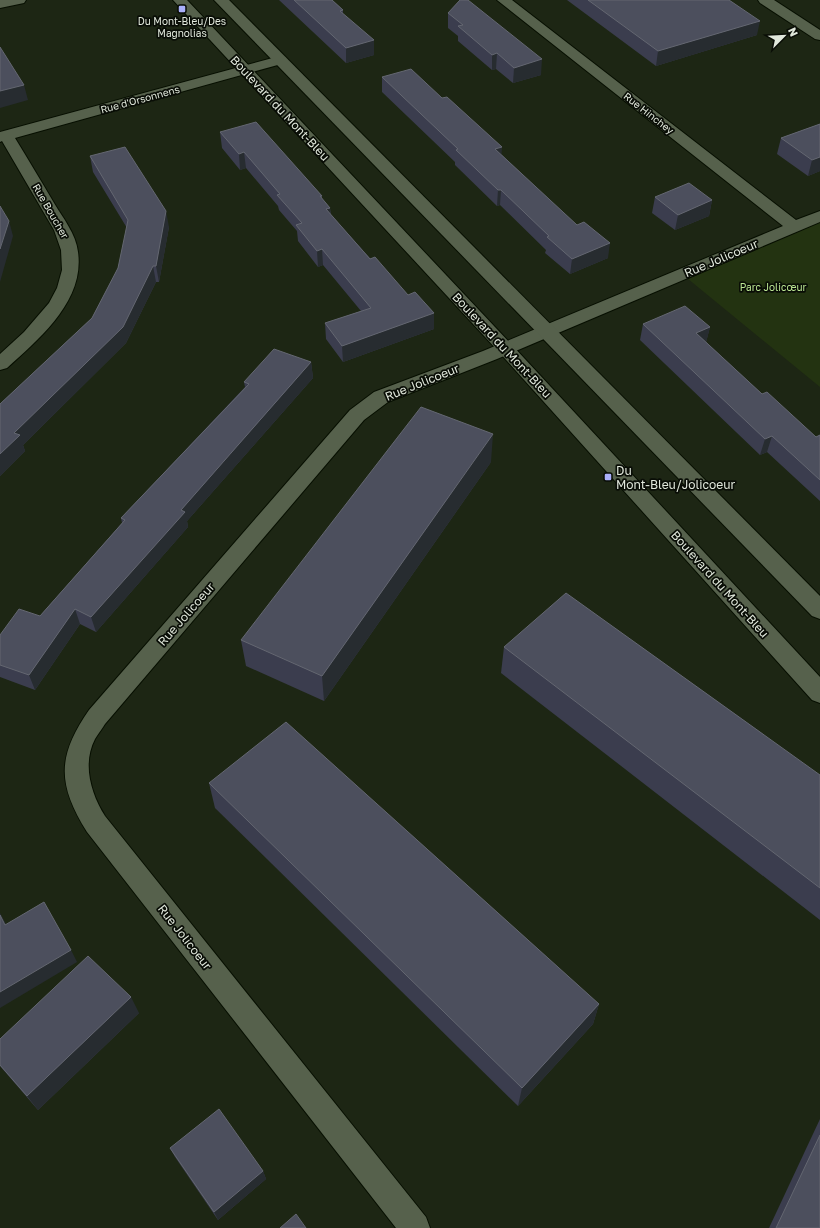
<svg xmlns="http://www.w3.org/2000/svg" width="820" height="1228" font-family="'Golos Text',sans-serif">
	<style>
		.green { fill: #233311 }
		.lines { fill: none; stroke-linecap: round; stroke-linejoin: round }
		.minor-casing { stroke: #070f01; stroke-width: 2 }
		.tertiary-casing { stroke: #070f01; stroke-width: 2 }
		.minor { fill: #56614c; fill-rule: evenodd }
		.tertiary { fill: #56614c; fill-rule: evenodd }
		.wall { fill: #3b3d4e }
		.shaded-wall { fill: #272c30 }
		.building { fill: #4c4f5d; stroke: #646771 }
		.poi-dot { fill: #aab0fb; stroke: #090d06; stroke-width: 1.5 }
		.labels { text-anchor: middle; dominant-baseline: central; stroke-width: 3.5; stroke-linejoin: round; paint-order: stroke }
		.far-poi-label { font-size: 10px; fill: #e1e8dc; stroke: #090d06 }
		.far-street-label { font-size: 10px; fill: #e1e8dc; stroke: #090d06 }
		.far-park-label { font-size: 10px; fill: #bae492; stroke: #090d06 }
		.street-label { font-size: 12px; fill: #e1e8dc; stroke: #090d06 }
		.poi-label { font-size: 12px; fill: #e1e8dc; stroke: #090d06; text-anchor: start }
	</style>
	<rect width="100%" height="100%" fill="#1d2614"/>
	<!-- green -->
	<path class="green" d="M820,216V387L682,274Z"/>
	<g class="lines">
		<!-- minor casing -->
		<g class="minor-casing">
			<g id="minor">
				<path d="M0,0H26L24,3L0,8Z"/>
				<path d="M497,0H512L796,220L820,211V222L497,359L388,402L364,420L105,724C102,729 98,734 95,739C82,764 91,794 105,816L426,1217L430,1228H396L87,832C57,784 57,756 89,710L350,410L374,392L483,351L783,226Z"/>
				<path d="M758,0H774L820,30V40L815,39L760,3Z"/>
				<path d="M280,56L285,57L287,60L285,63L15,138C28,159 41,181 54,203C63,218 76,234 78,252C85,301 39,339 7,368L0,370V354L24,332L49,303L57,288L62,270L61,250L54,230L2,141L0,142V132Z"/>
			</g>
		</g>
		<!-- tertiary casing -->
		<g class="tertiary-casing">
			<g id="tertiary">
				<path d="M173,0H187L511,344L820,677V703L812,700L499,352Z"/>
				<path d="M214,0H229L820,596V619L812,616Z"/>
			</g>
		</g>
		<!-- minor -->
		<use href="#minor" class="minor"/>
		<!-- tertiary -->
		<use href="#tertiary" class="tertiary"/>
	</g>
	<!-- wall -->
	<g class="wall">
		<path d="M279,0H332L343,10V14L374,55L346,63Z"/>
		<path d="M567,0H729L757,35L656,66Z"/>
		<path d="M448,13L541,75L513,83L496,69L492,70L458,41V36L448,28Z"/>
		<path d="M382,77L502,155L608,258L570,274L545,253L546,250L500,205L497,206L455,165V162L382,92Z"/>
		<path d="M820,124V171L808,176L777,154L781,138Z"/>
		<path d="M220,132L322,196V199L330,208L331,215L434,329L343,362L326,339L325,323L361,311L323,265L318,267L298,241L297,231L279,210L278,206L246,168L240,170L222,148Z"/>
		<path d="M90,156L169,227L159,282H156L126,343L23,445L25,451L0,476V404L92,318L118,268L127,228L93,172Z"/>
		<path d="M655,197L712,200L709,216L675,230L652,213Z"/>
		<path d="M643,324L710,327L706,342L762,394L816,437L820,435V501L767,452L760,455L640,340Z"/>
		<path d="M311,362L313,378L187,521L188,527L96,632L80,624L35,690L0,677V635L40,616L122,523L121,518L245,387L244,382Z"/>
		<path d="M491,462L324,701L246,666L241,640Z"/>
		<path d="M504,647L820,775V920L501,673Z"/>
		<path d="M209,783L599,1004L593,1024L518,1106L215,808Z"/>
		<path d="M139,1013L38,1110L0,1066V1039Z"/>
		<path d="M820,1119V1228H769Z"/>
		<path d="M170,1148L263,1171L266,1179L218,1220L175,1157Z"/>
	</g>
	<!-- shaded-wall -->
	<g class="shaded-wall">
		<path d="M760,21L757,35L656,66L658,51Z"/>
		<path d="M374,40V55L346,63V48Z"/>
		<path d="M497,53L496,69L492,70V55Z"/>
		<path d="M542,59L541,75L513,83L514,68Z"/>
		<path d="M24,85L28,100L0,108V91Z"/>
		<path d="M502,147L501,162L495,149Z"/>
		<path d="M244,152L246,168L240,170L239,154Z"/>
		<path d="M820,157V171L808,176L812,160Z"/>
		<path d="M498,190H501L500,205L497,206Z"/>
		<path d="M712,200L709,216L675,230L678,215Z"/>
		<path d="M330,208L331,223L326,209Z"/>
		<path d="M166,211L169,227L159,282L156,266Z"/>
		<path d="M9,221L13,236L0,282V249Z"/>
		<path d="M610,243L608,258L570,274L572,259Z"/>
		<path d="M322,249L323,265L318,267L317,251Z"/>
		<path d="M153,266L156,282L126,343L23,445L25,451L0,476V454L14,433Z"/>
		<path d="M434,313V329L343,362L342,346Z"/>
		<path d="M710,327L706,343L696,333Z"/>
		<path d="M311,362L313,378L187,521L188,527L96,632L91,617L181,510Z"/>
		<path d="M493,434L491,462L324,701L322,676Z"/>
		<path d="M772,436L767,452L760,455L765,439Z"/>
		<path d="M75,609L80,624L35,690L29,675Z"/>
		<path d="M0,913L13,937L5,925L0,915Z"/>
		<path d="M71,950L77,962L0,1008V992Z"/>
		<path d="M131,997L139,1013L38,1110L27,1096Z"/>
		<path d="M599,1004L593,1024L518,1106L522,1088Z"/>
		<path d="M263,1171L266,1179L218,1220L214,1212Z"/>
	</g>
	<!-- building -->
	<g class="building">
		<path d="M294,0H332L343,10L340,11L374,40L346,48Z"/>
		<path d="M460,0H468L542,59L514,68L497,53L492,55L458,26L463,25L448,13Z"/>
		<path d="M588,0H729L760,21L658,51Z"/>
		<path d="M0,47L24,85L0,91Z"/>
		<path d="M411,69L442,98L447,97L502,147L495,149L577,225L584,222L610,243L572,259L547,237L549,236L501,190H498L456,150L458,149L382,77Z"/>
		<path d="M256,122L322,196H320L330,208L326,209L370,259L375,257L408,295L415,292L434,313L342,346L325,323L371,308L322,249L317,251L296,225L302,223L277,195L280,194L244,152L239,154L220,132Z"/>
		<path d="M820,124V157L812,160L781,138Z"/>
		<path d="M125,147L166,211L156,266H153L123,327L14,433L20,435L0,454V404L92,318L118,268L128,220L90,156Z"/>
		<path d="M689,183L712,200L678,215L655,197Z"/>
		<path d="M0,206L9,221L0,249Z"/>
		<path d="M685,306L710,327L696,333L762,394L767,392L816,437L820,435V480L772,436L765,439L643,324Z"/>
		<path d="M274,349L311,362L181,510L185,512L91,617L75,609L29,675L0,665V635L19,609L40,616L125,520L121,518L249,384L244,382Z"/>
		<path d="M421,407L493,434L322,676L241,640Z"/>
		<path d="M566,593L820,775V888L504,647Z"/>
		<path d="M286,722L599,1004L522,1088L209,783Z"/>
		<path d="M44,902L71,950L0,992V915L5,925Z"/>
		<path d="M88,956L131,997L27,1096L0,1065V1039Z"/>
		<path d="M219,1109L263,1171L214,1212L170,1148Z"/>
		<path d="M820,1135V1228H776Z"/>
		<path d="M296,1214L306,1228H280Z"/>
	</g>
	<!-- markers -->
	<g class="poi-dot">
		<rect x="178" y="5" width="8" height="8" rx="2"/>
		<rect x="604" y="473" width="8" height="8" rx="2"/>
	</g>
	<g class="labels">
		<!-- far-poi labels -->
		<g class="far-poi-label">
			<text x="182" y="21">Du Mont-Bleu/Des<tspan x="182" dy="12">Magnolias</tspan></text>
		</g>
		<!-- far-street labels -->
		<g class="far-street-label">
			<text transform="translate(140 99) rotate(-15)">Rue d'Orsonnens</text>
			<text transform="translate(649 113) rotate(38)">Rue Hinchey</text>
			<text transform="translate(51 211) rotate(60)">Rue Boucher</text>
		</g>
		<!-- far-park labels -->
		<g class="far-park-label">
			<text x="773" y="287">Parc Jolicœur</text>
		</g>
		<!-- street labels -->
		<g class="street-label">
			<text transform="translate(280 108) rotate(47)">Boulevard du Mont-Bleu</text>
			<text transform="translate(721 258) rotate(-23)">Rue Jolicoeur</text>
			<text transform="translate(502 345) rotate(47)">Boulevard du Mont-Bleu</text>
			<text transform="translate(422 382) rotate(-22)">Rue Jolicoeur</text>
			<text transform="translate(720 584) rotate(48)">Boulevard du Mont-Bleu</text>
			<text transform="translate(186 614) rotate(-49)">Rue Jolicoeur</text>
			<text transform="translate(185 937) rotate(52)">Rue Jolicoeur</text>
		</g>
		<!-- poi labels -->
		<g class="poi-label">
			<text x="616" y="470">Du<tspan x="616" dy="14">Mont-Bleu/Jolicoeur</tspan></text>
		</g>
	</g>
	<!-- north arrow -->
	<g transform="translate(784 36) rotate(66)" stroke="#090d06" stroke-width="3" paint-order="stroke">
	<path d="M0-3L7 15L0 10L-7 15Z" fill="#e1e8dc"/>
	<text y="-6" font-size="11" font-weight="bold" text-anchor="middle" fill="#e1e8dc">N</text>
	</g>
</svg>
